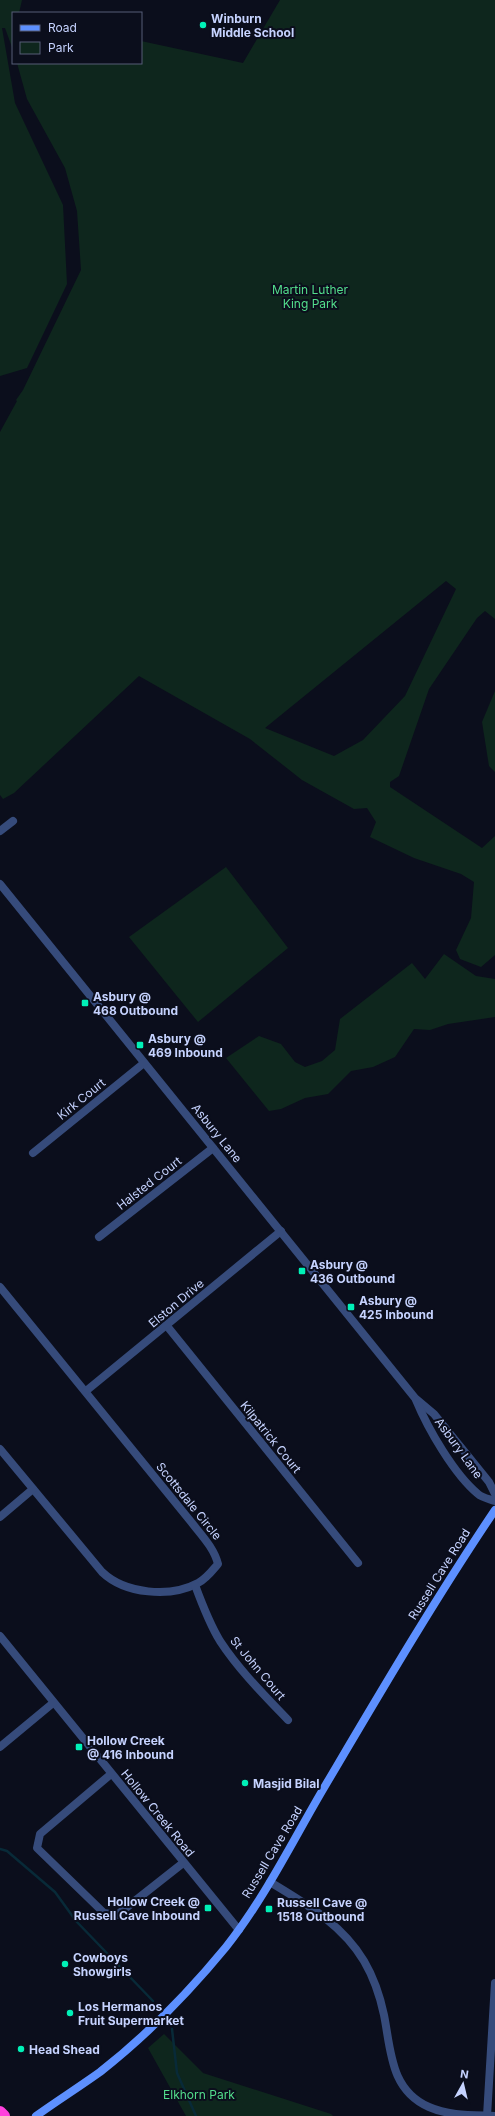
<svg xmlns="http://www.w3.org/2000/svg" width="495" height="2116" font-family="Inter,sans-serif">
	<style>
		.green { fill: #0e261d; fill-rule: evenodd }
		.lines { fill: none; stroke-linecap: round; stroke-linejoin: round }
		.stream { stroke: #082a38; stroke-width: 2.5 }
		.street { stroke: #364b7b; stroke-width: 8 }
		.secondary { stroke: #5d90ff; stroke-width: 8 }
		.highway { stroke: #ff41dd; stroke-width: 12 }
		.poi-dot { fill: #00f1b7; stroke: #0b0e1c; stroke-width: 1.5 }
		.labels { text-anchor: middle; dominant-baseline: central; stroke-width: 4; stroke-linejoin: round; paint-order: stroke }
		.poi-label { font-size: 12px; font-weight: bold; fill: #c6d3ff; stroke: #0b0e1c; text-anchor: start }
		.park-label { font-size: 12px; fill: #53de8c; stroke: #0b0e1c }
		.street-label { font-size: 12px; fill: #c6d3ff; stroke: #0b0e1c }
	</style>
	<rect width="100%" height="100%" fill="#0b0e1c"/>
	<!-- green -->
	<g class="green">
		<path d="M0,0H22L19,13H13V50L5,28H2L15,103L63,205L67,284L27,368L0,376Z"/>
		<path d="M280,0H495V619L485,611L477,618L429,689L399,776L390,782V787L482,848L495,836V955L481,967L460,959L456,950L471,918L474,882L461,874L414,858L370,837L376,822L367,808L354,809L302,780L250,739L139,676L14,793L3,799L0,795V432L17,401L16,400L23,390L81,270L77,211L65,168L27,99L17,63H141V41L243,63ZM446,581L456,589L405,696L363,740L334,756L265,728Z"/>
		<path d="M495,691V772L489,766L482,722Z"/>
		<path d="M226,867L288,948L198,1022L129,937Z"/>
		<path d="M444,954L476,976L495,979V1017L448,1024L430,1030L414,1029L395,1057L373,1067L351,1071L328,1094L305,1098L281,1109L269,1111L226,1058L259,1036L281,1044L295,1062L305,1067L322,1061L335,1050L340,1019L412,963L425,979Z"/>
		<path d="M164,2034L203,2073L331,2114L333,2116H186L148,2048Z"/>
	</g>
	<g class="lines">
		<!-- stream -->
		<g class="stream">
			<path d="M0,1849L7,1851L55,1892L76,1921L153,2001"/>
			<path d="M172,2029L177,2073L196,2116"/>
		</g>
		<!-- street -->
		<g class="street">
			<path d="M0,831L13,821"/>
			<path d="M0,884L415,1398L434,1414L489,1482L495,1494"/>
			<path d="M33,1153L144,1063"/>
			<path d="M99,1237L213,1148"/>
			<path d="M0,1287L192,1523C202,1536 214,1548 218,1564C212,1571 206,1579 198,1583C170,1598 125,1594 102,1572L0,1449"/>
			<path d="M167,1326L358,1563"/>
			<path d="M86,1391L281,1231"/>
			<path d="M416,1400C428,1429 454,1474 478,1494C482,1498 490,1499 495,1501"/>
			<path d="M0,1517L33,1489"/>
			<path d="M195,1585C202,1604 209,1623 220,1641C239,1670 264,1695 288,1720"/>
			<path d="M0,1636L239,1930"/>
			<path d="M0,1747L53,1703"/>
			<path d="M111,1774L40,1834L37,1848L104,1913L117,1915L183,1863"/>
			<path d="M270,1882C306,1904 342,1924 364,1961C374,1978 380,1996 384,2015C391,2050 390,2090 429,2107C449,2116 474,2115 495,2116"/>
			<path d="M487,2116L495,1983"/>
		</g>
		<!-- secondary -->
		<path class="secondary" d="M36,2116C57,2101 79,2087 100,2072C146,2036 189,1992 226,1947C265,1898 293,1840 325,1786C380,1693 435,1599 495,1510"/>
		<!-- highway -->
		<path class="highway" d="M0,2112L4,2116"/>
	</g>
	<!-- markers -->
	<g class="poi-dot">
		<circle cx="203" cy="25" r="4"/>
		<rect x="81" y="999" width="8" height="8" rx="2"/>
		<rect x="136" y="1041" width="8" height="8" rx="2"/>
		<rect x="298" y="1267" width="8" height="8" rx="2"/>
		<rect x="347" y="1303" width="8" height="8" rx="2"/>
		<rect x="75" y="1743" width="8" height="8" rx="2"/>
		<circle cx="245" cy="1783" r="4"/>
		<rect x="204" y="1904" width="8" height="8" rx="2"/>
		<rect x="265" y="1905" width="8" height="8" rx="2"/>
		<circle cx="65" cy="1964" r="4"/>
		<circle cx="70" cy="2013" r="4"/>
		<circle cx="21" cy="2049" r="4"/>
	</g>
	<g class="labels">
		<!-- poi labels -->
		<g class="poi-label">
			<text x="211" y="18">Winburn<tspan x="211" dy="14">Middle School</tspan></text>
			<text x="93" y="996">Asbury @<tspan x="93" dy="14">468 Outbound</tspan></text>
			<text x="148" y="1038">Asbury @<tspan x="148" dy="14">469 Inbound</tspan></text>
			<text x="310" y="1264">Asbury @<tspan x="310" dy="14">436 Outbound</tspan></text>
			<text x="359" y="1300">Asbury @<tspan x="359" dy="14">425 Inbound</tspan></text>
			<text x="87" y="1740">Hollow Creek<tspan x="87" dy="14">@ 416 Inbound</tspan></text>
			<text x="253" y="1783">Masjid Bilal</text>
			<text x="200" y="1901" text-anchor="end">Hollow Creek @<tspan x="200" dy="14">Russell Cave Inbound</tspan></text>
			<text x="277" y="1902">Russell Cave @<tspan x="277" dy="14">1518 Outbound</tspan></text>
			<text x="73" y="1957">Cowboys<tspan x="73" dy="14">Showgirls</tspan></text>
			<text x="78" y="2006">Los Hermanos<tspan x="78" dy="14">Fruit Supermarket</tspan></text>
			<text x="29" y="2049">Head Shead</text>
		</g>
		<!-- park labels -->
		<g class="park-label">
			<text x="310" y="289">Martin Luther<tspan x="310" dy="14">King Park</tspan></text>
			<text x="199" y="2094">Elkhorn Park</text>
		</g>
		<!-- street labels -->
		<g class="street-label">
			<text transform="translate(81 1099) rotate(-39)">Kirk Court</text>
			<text transform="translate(217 1133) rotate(51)">Asbury Lane</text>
			<text transform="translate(149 1183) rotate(-38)">Halsted Court</text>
			<text transform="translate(176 1303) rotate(-40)">Elston Drive</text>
			<text transform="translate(271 1437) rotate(51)">Kilpatrick Court</text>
			<text transform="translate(459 1448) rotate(54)">Asbury Lane</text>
			<text transform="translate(189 1501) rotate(51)">Scottsdale Circle</text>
			<text transform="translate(439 1574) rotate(-58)">Russell Cave Road</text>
			<text transform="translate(258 1668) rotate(50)">St John Court</text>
			<text transform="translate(158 1813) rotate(51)">Hollow Creek Road</text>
			<text transform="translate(272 1852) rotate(-59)">Russell Cave Road</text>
		</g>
	</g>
	<!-- legend -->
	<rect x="12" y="12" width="130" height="52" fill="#0b0e1c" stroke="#565d77"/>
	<rect x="20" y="25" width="20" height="6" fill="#5d90ff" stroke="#565d77"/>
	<text x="48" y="32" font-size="12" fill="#c6d3ff">Road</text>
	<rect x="20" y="42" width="20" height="12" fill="#0e261d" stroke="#565d77"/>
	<text x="48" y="52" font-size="12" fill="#c6d3ff">Park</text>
	<!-- north arrow -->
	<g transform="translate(463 2084) rotate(8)" stroke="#0b0e1c" stroke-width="3" paint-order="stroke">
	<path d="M0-3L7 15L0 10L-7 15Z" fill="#c6d3ff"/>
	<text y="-6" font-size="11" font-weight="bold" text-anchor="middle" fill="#c6d3ff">N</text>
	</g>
</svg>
